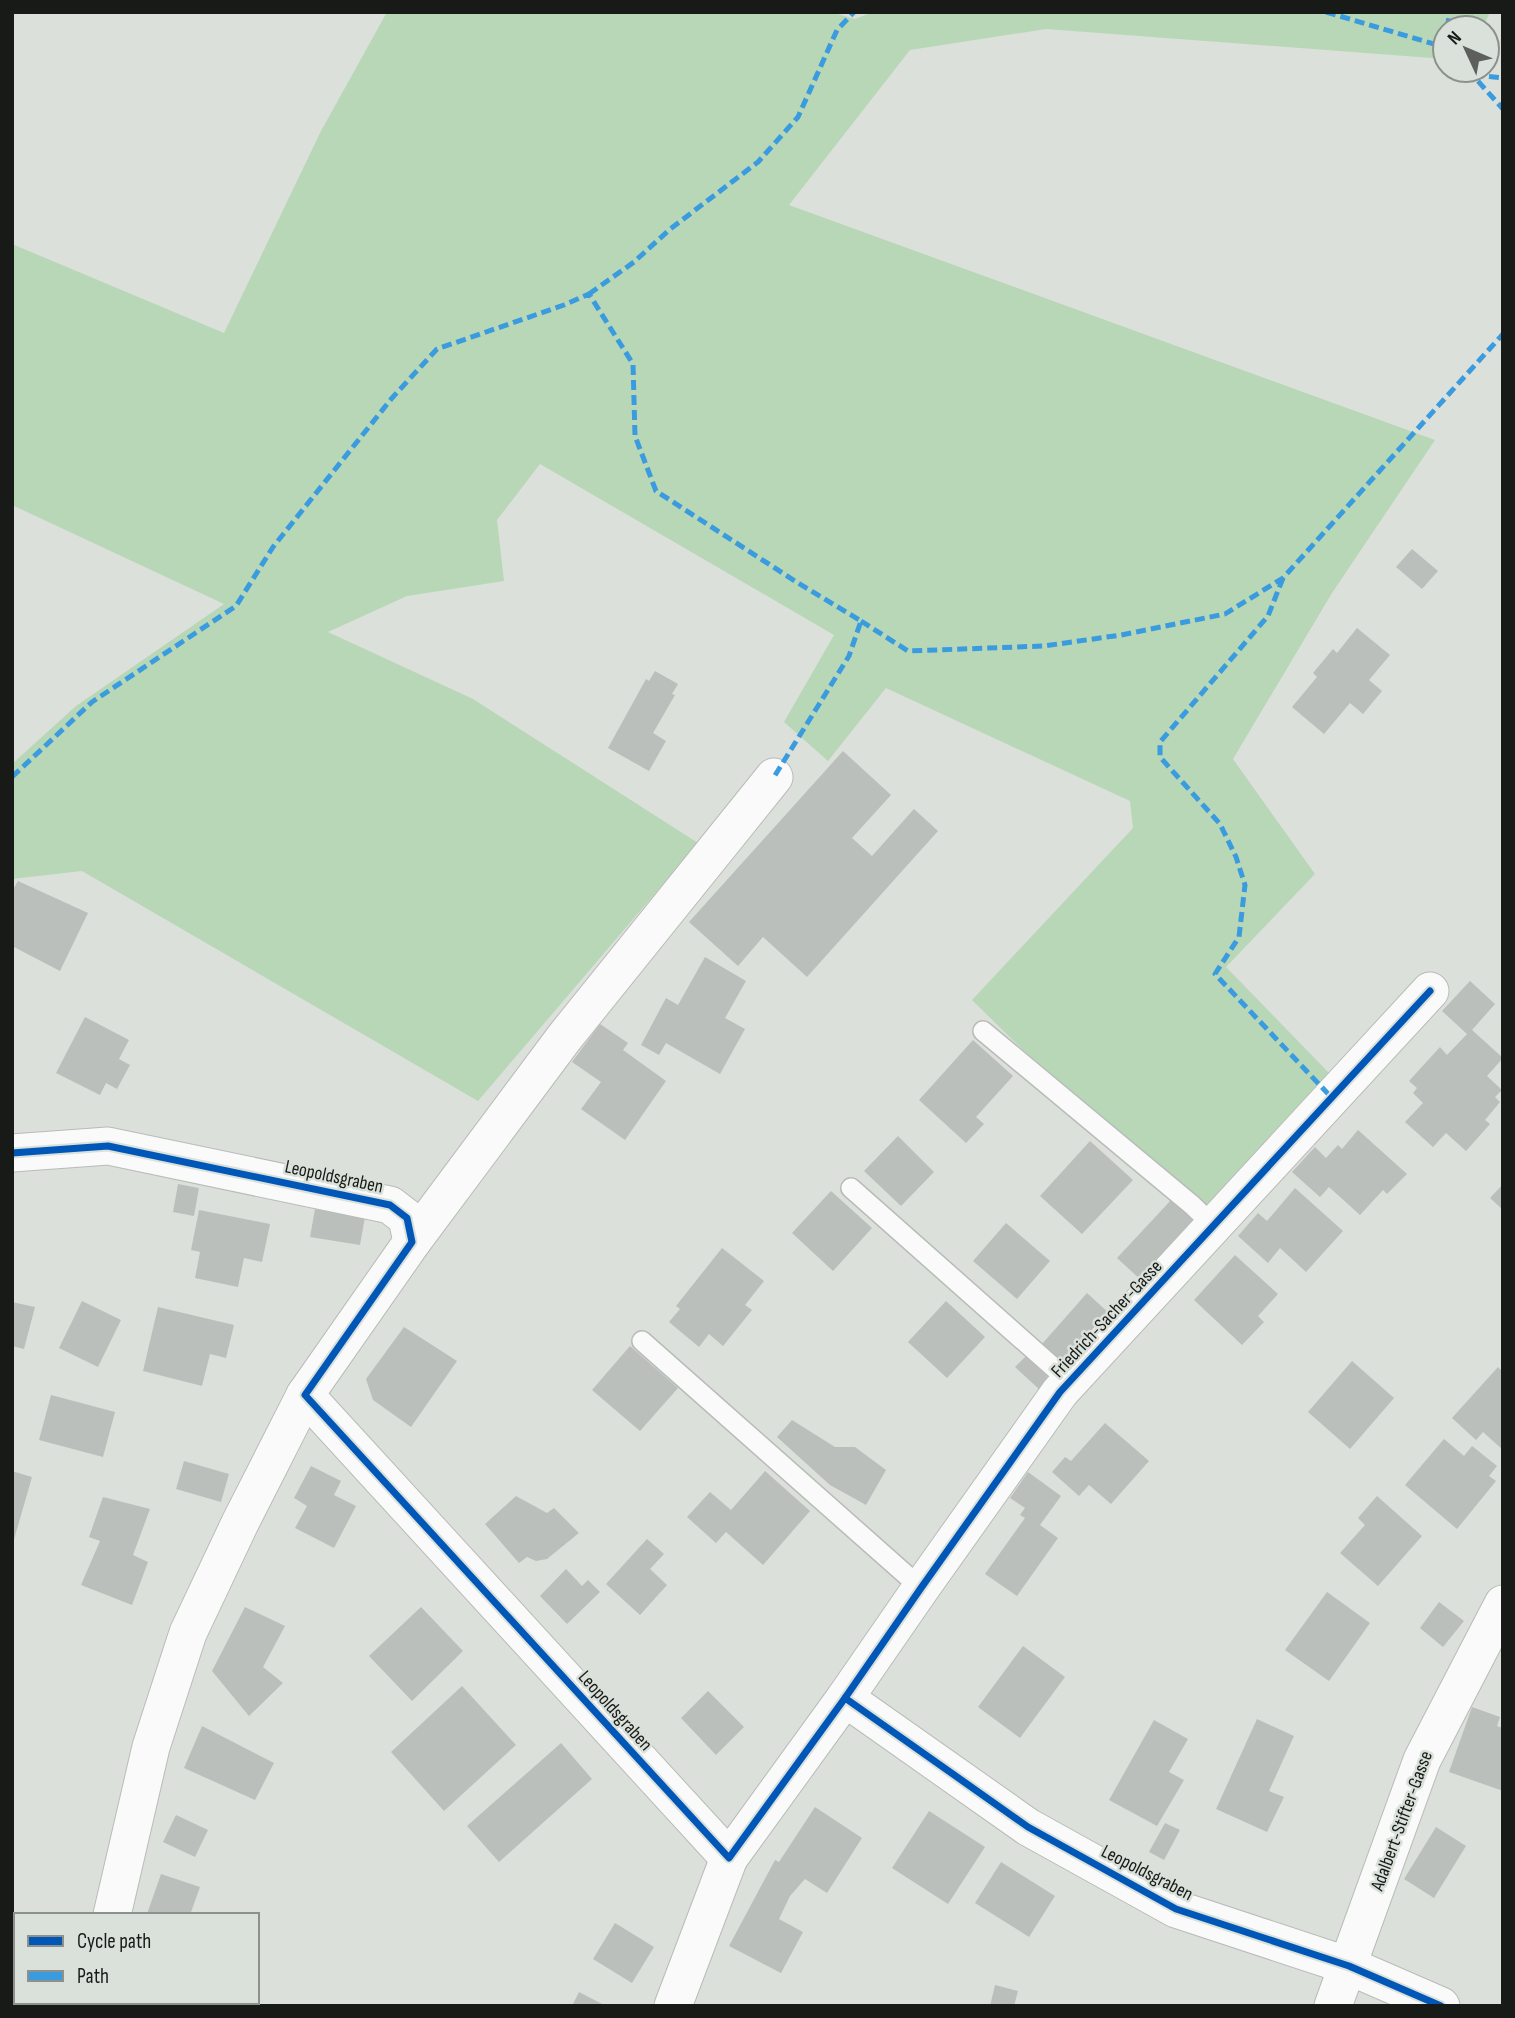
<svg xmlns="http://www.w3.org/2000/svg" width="1515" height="2018" font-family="'Sofia Sans Condensed',sans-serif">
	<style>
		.green { fill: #b8d7b7 }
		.building { fill: #bbbfbb }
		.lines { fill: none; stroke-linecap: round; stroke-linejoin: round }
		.lane-casing { stroke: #b8bcb8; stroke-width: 22 }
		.street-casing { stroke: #b8bcb8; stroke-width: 39 }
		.lane { stroke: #fafafa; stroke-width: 19 }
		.street { stroke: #fafafa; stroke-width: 37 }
		.quiet { stroke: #3b9bdf; stroke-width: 5; stroke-dasharray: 10 5; stroke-linecap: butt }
		.cycleway-casing { stroke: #dae1da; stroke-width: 11 }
		.cycleway { stroke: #0057b8; stroke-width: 7 }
		.labels { text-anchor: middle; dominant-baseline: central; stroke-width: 5; stroke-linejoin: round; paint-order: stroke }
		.street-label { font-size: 19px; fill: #181a17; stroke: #dae1da }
	</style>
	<rect width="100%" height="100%" fill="#dbe0db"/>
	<!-- green -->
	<path class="green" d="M387,12H831L855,19L873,12H1490L1483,28H1445V59L1046,29L910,50L789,205L1435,440L1332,593L1233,759L1315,874L1226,967L1330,1074L1206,1208L1026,1053L972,1000L1133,828L1130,801L886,688L828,761L784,722L834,635L540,464L497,520L504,581L407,596L328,632L473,699L698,843L478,1101L82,871L12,879V764L76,706L224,604L12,505V244L224,333L321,131Z"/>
	<!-- building -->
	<g class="building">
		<path d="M1412,549L1438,571L1422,589L1396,567Z"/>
		<path d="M1357,628L1390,655L1369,680L1382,691L1363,714L1350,703L1324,734L1292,707L1317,677L1313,673L1333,649L1337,653Z"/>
		<path d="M655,671L678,684L672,694L675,695L653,733L666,741L649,771L608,748L646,679L649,681Z"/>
		<path d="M843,751L891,795L852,838L872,856L914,809L938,831L807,977L763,937L738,966L689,922Z"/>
		<path d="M18,881L88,913L60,971L12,946V891Z"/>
		<path d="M705,957L746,981L725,1018L745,1029L720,1074L666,1043L659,1055L641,1045L666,998L678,1005Z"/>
		<path d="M1470,981L1495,1004L1472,1030L1503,1058L1487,1076L1502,1090L1495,1097L1500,1102L1485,1120L1490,1124L1466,1151L1446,1133L1433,1147L1405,1122L1423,1103L1413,1093L1417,1088L1409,1081L1440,1047L1447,1055L1467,1034L1442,1011Z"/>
		<path d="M85,1017L129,1040L119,1059L130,1065L117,1089L106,1083L100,1095L56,1073Z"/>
		<path d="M600,1024L628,1043L623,1050L666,1081L625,1140L581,1109L601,1082L572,1062Z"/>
		<path d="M973,1040L1013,1076L976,1117L984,1124L966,1143L919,1100Z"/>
		<path d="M1358,1130L1407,1174L1387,1194L1383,1190L1360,1215L1329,1187L1320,1197L1292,1172L1315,1147L1326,1158L1338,1145L1342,1149Z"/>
		<path d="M898,1136L934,1172L901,1206L864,1171Z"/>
		<path d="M1090,1141L1133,1180L1082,1234L1040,1196Z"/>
		<path d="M178,1184L199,1188L194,1216L173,1212Z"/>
		<path d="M1503,1184V1210L1490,1198Z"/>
		<path d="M1295,1188L1343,1231L1306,1272L1280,1248L1268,1263L1238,1236L1258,1213L1267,1221Z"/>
		<path d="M831,1191L872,1228L833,1271L792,1233Z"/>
		<path d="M1172,1199L1196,1221L1141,1280L1117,1258Z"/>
		<path d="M315,1209L365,1217L360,1245L310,1237Z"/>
		<path d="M199,1210L270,1224L262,1262L244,1258L238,1287L195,1278L200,1252L191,1250Z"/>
		<path d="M1006,1223L1050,1261L1017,1299L973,1261Z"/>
		<path d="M722,1248L764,1281L745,1305L752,1310L723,1346L709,1334L699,1347L669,1322L680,1309L676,1306Z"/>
		<path d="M1235,1255L1278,1294L1258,1316L1264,1322L1242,1345L1194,1300Z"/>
		<path d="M1087,1293L1111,1315L1066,1365L1042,1344Z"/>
		<path d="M82,1301L121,1320L98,1367L59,1348Z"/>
		<path d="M946,1301L985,1337L947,1378L908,1342Z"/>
		<path d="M12,1302L35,1307L24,1349L12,1346Z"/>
		<path d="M158,1307L234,1325L226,1358L210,1354L202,1386L143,1371Z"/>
		<path d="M404,1327L457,1361L411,1427L373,1400L366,1379Z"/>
		<path d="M630,1346L678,1388L640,1431L592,1390Z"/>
		<path d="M1026,1356L1051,1380L1041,1391L1015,1367Z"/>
		<path d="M1352,1361L1394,1398L1350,1449L1308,1412Z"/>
		<path d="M1498,1367L1503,1372V1450L1483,1432L1476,1440L1452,1418Z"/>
		<path d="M51,1395L115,1412L103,1457L39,1440Z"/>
		<path d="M792,1420L835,1447H855L886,1470L866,1505L830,1485L777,1437Z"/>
		<path d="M1105,1423L1149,1461L1111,1504L1089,1485L1079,1496L1052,1472L1065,1457L1071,1461Z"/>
		<path d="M1444,1439L1464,1456L1472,1446L1497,1466L1489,1476L1496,1481L1457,1529L1405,1485Z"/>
		<path d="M184,1461L229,1474L221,1502L176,1489Z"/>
		<path d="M311,1466L341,1481L334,1495L356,1506L334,1548L295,1528L307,1506L294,1498Z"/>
		<path d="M12,1471L32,1477L13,1543H12Z"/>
		<path d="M765,1471L810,1511L763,1565L726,1532L716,1543L687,1517L710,1492L731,1510Z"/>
		<path d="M1028,1472L1061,1496L1040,1525L1058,1538L1017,1596L985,1574L1025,1518L1020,1515L1025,1508L1010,1498Z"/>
		<path d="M516,1496L547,1513L554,1508L579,1533L547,1559L536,1561L527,1557L519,1563L485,1524Z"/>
		<path d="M1377,1496L1422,1536L1378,1586L1340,1553L1365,1525L1358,1518Z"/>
		<path d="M103,1497L150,1509L133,1555L148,1562L132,1605L81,1585L100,1541L89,1537Z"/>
		<path d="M647,1539L664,1554L650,1569L667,1585L640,1615L606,1584Z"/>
		<path d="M566,1569L582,1586L588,1580L600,1592L567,1624L540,1596Z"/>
		<path d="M1327,1592L1370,1623L1329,1681L1285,1650Z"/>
		<path d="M1439,1602L1464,1621L1443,1647L1420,1628Z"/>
		<path d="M245,1607L285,1626L263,1667L283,1683L249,1716L212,1671Z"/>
		<path d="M421,1607L463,1651L412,1701L369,1656Z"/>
		<path d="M1023,1646L1065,1677L1020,1738L978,1707Z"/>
		<path d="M462,1686L516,1745L444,1811L391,1752Z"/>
		<path d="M708,1691L744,1727L716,1755L681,1718Z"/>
		<path d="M1472,1707L1500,1717L1497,1726L1503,1728V1791L1449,1772Z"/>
		<path d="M1257,1719L1294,1736L1269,1791L1284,1797L1267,1832L1216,1809Z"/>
		<path d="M1154,1720L1188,1739L1169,1772L1184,1780L1157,1826L1109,1800Z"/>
		<path d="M202,1726L274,1763L255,1800L184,1768Z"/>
		<path d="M561,1743L592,1779L499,1862L467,1826Z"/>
		<path d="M815,1807L862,1838L827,1893L805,1879L790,1896L779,1919L803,1932L781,1973L729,1946L775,1860L779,1862Z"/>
		<path d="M929,1811L985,1847L948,1904L892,1868Z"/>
		<path d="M176,1815L208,1830L195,1857L163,1842Z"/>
		<path d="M1165,1823L1180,1830L1164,1860L1149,1852Z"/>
		<path d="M1436,1827L1466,1846L1434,1898L1404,1879Z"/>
		<path d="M1001,1862L1055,1896L1029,1937L975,1903Z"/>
		<path d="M161,1874L200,1887L190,1915L147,1914Z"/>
		<path d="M615,1923L654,1947L632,1983L593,1959Z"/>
		<path d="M995,1985L1018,1991L1014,2006H990Z"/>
		<path d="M579,1992L606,2006H572Z"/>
		<path d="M170,2002H212L210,2006H173L174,2004Z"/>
	</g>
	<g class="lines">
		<!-- lane casing -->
		<g class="lane-casing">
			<g id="lane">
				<path d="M983,1031L1192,1205L1214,1226"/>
				<path d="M851,1188L1070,1382"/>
				<path d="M642,1341L921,1588"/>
			</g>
		</g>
		<!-- street casing -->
		<g class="street-casing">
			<g id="street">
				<path d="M12,1153L108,1146L390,1205L407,1218L412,1242L305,1395L729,1858L845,1698L1028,1827L1176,1909L1349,1966L1441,2006"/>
				<path d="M412,1242L564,1038L774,777"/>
				<path d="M845,1698L921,1588L1060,1392L1430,991"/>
				<path d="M112,1915L151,1747L188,1633L240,1523L305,1395"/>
				<path d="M91,2006L92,2002"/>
				<path d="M673,2006L729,1858"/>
				<path d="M1333,2006L1422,1760L1503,1604"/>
			</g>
		</g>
		<!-- lane -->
		<use href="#lane" class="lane"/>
		<!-- street -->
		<use href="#street" class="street"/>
		<!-- quiet -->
		<g class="quiet">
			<path d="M1326,12L1444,47"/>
			<path d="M1447,28L1450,12"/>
			<path d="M1468,70L1503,109"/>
			<path d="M1474,75L1503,78"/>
			<path d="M589,294L634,262L669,230L758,162L798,117L837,30L854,12"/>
			<path d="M1283,578L1268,616L1160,742V757L1220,824L1236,857L1245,885L1239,937L1215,974L1332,1098"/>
			<path d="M861,621L908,651L1044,646L1121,635L1225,614L1283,578L1503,334"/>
			<path d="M12,777L92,702L236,606L273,547L392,398L437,349L564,305L589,294L633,364L635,436L656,491L798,583L861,621L849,656L774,777"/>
		</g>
		<!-- cycleway casing -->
		<g class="cycleway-casing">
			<g id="cycleway">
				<path d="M12,1153L108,1146L390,1205L407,1218L412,1242L305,1395L729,1858L845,1698L1028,1827L1176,1909L1349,1966L1441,2006"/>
				<path d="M845,1698L921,1588L1060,1392L1430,991"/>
			</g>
		</g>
		<!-- cycleway -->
		<use href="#cycleway" class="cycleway"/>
	</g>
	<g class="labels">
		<!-- street labels -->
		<g class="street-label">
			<text transform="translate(334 1177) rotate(12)">Leopoldsgraben</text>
			<text transform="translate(1107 1319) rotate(-47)">Friedrich-Sacher-Gasse</text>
			<text transform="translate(615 1711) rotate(48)">Leopoldsgraben</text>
			<text transform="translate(1402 1821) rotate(-70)">Adalbert-Stifter-Gasse</text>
			<text transform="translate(1147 1873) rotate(27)">Leopoldsgraben</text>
		</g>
	</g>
	<!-- border -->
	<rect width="1515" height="2018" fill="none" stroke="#181a17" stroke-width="28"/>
	<!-- legend -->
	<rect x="14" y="1913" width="245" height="91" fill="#dae1da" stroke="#8c918c" stroke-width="2"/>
	<rect x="28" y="1936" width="35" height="10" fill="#0057b8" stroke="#8c918c" stroke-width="2"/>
	<text x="77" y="1948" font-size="21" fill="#181a17">Cycle path</text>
	<rect x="28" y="1971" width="35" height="10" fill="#3b9bdf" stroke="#8c918c" stroke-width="2"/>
	<text x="77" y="1983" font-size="21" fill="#181a17">Path</text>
	<!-- north arrow -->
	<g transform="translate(1466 49) rotate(314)"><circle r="33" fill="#dae1da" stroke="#8c918c" stroke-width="2"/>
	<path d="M0-5L12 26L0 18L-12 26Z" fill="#5c5f5c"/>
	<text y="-10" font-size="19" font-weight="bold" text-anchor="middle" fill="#181a17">N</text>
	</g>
</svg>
